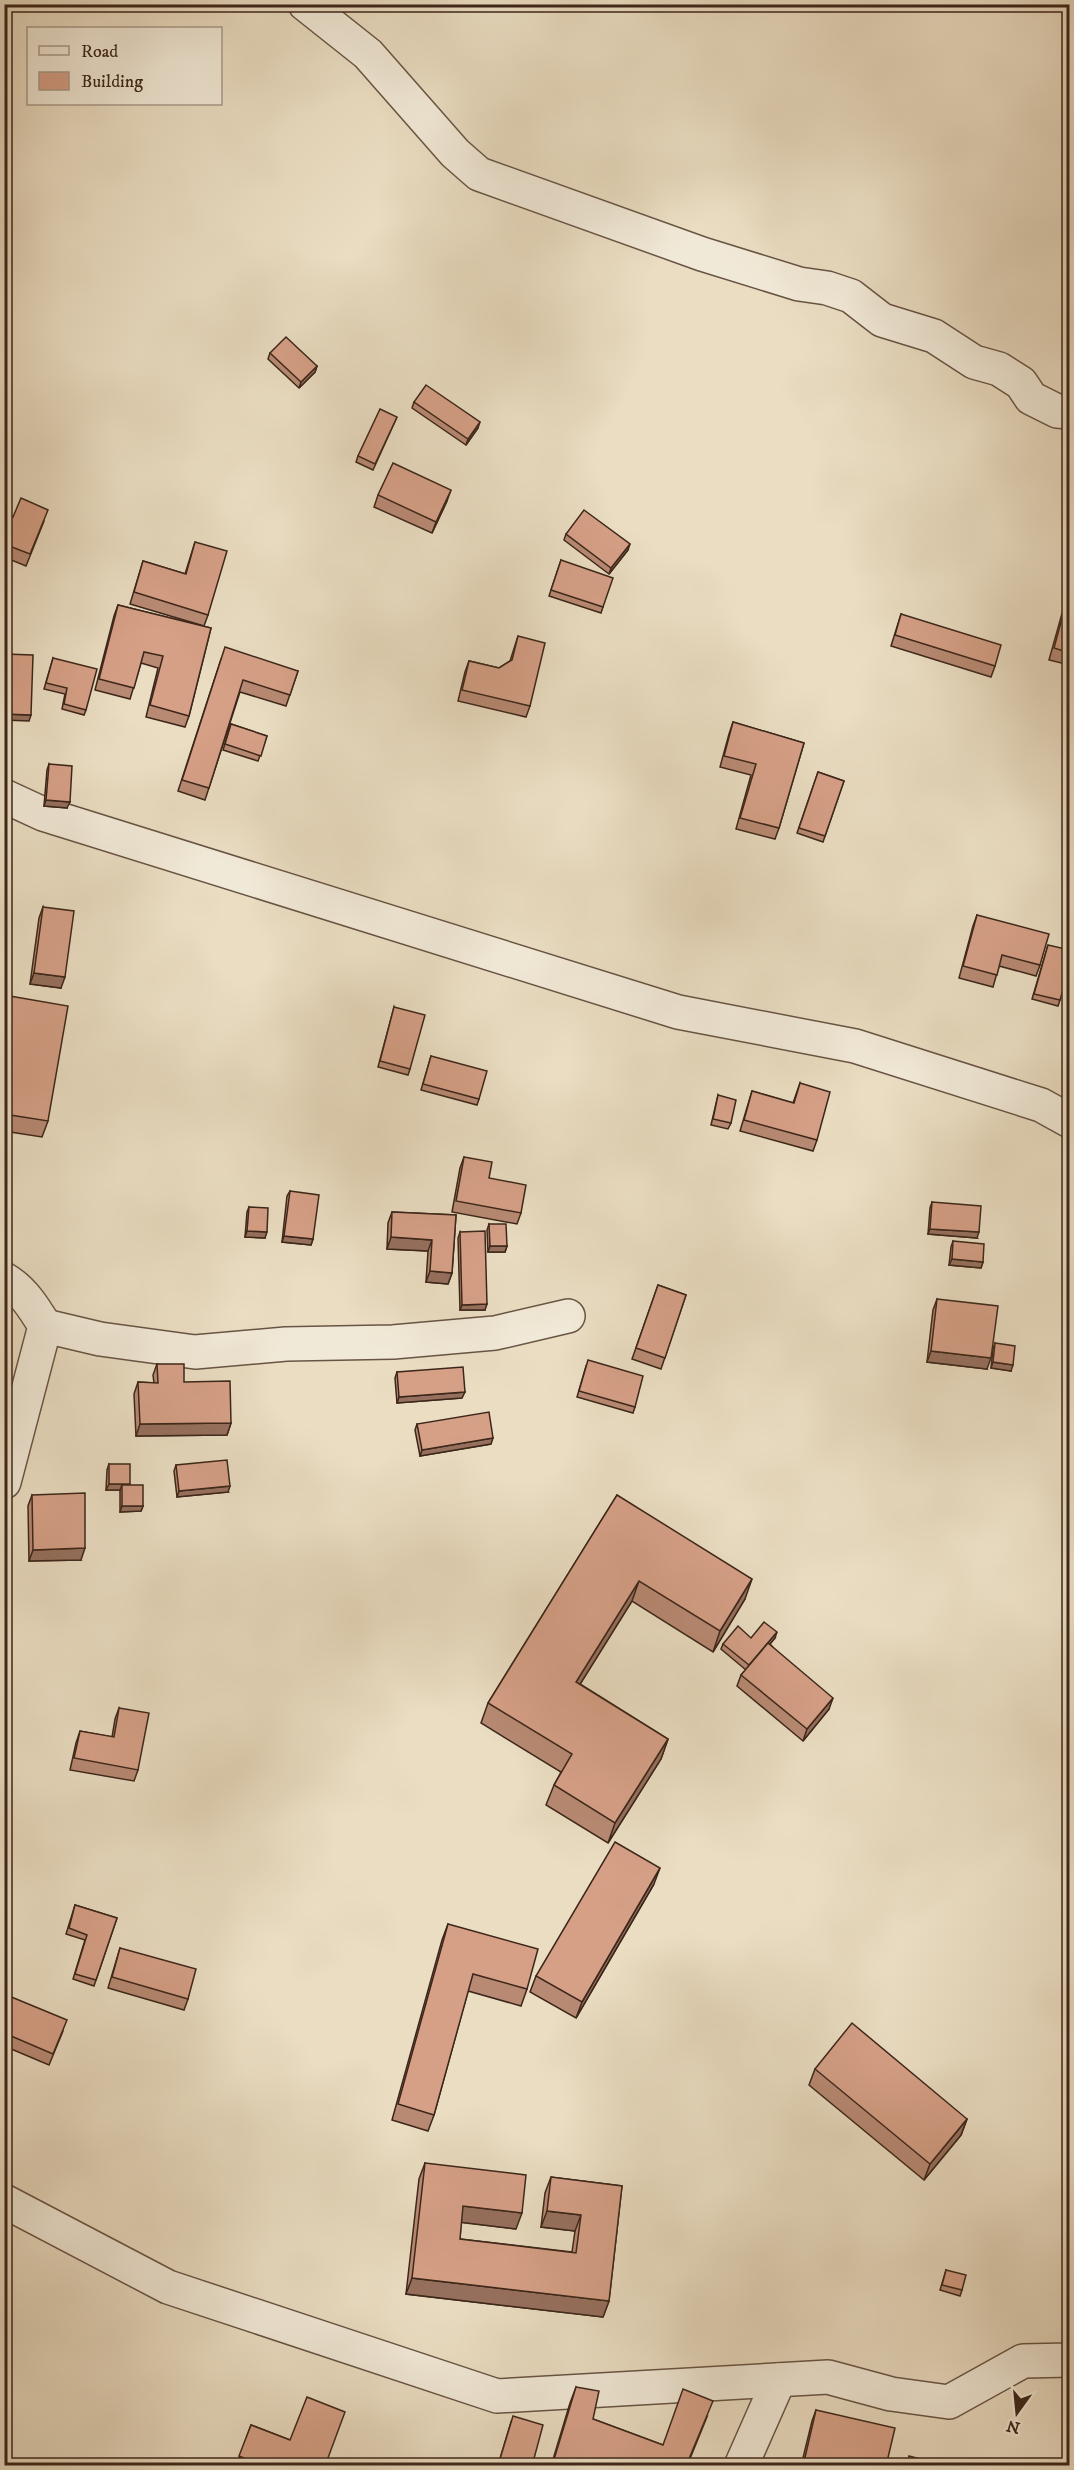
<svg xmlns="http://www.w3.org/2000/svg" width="1074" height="2470" font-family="'IM FELL DW Pica',serif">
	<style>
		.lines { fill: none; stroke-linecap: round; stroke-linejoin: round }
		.minor-casing { stroke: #685444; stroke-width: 36 }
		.minor { stroke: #f1e9d7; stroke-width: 33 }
		.wall { fill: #b88a74; stroke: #3c261a; stroke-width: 1.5 }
		.shaded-wall { fill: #96705e; stroke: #3c261a; stroke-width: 1.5 }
		.building { fill: #d6a087; stroke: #3c261a; stroke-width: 1.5 }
	</style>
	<rect width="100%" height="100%" fill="#eaddc2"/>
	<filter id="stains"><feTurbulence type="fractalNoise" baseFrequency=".00333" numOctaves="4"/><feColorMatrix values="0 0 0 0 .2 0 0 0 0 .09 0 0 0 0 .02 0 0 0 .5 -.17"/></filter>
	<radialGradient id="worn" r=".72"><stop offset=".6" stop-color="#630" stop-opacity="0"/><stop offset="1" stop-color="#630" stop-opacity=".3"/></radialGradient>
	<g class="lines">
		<!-- minor casing -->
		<g class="minor-casing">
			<g id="minor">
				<path d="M305,4L368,54L455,153L479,174L702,254L799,284L827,288L851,296L882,320L934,336L974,362L999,369L1021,383L1031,398L1057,411L1070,412"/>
				<path d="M4,796L43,814L678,1012L855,1046L1041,1105L1070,1121"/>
				<path d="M4,1279C23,1290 34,1308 45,1326L4,1482"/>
				<path d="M45,1326L100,1339L195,1352L286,1344L393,1342L495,1333L568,1316"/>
				<path d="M4,2201L168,2287L497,2396L828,2377L891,2394L949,2402L1023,2361L1070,2360"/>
				<path d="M741,2466L779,2380"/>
			</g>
		</g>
		<!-- minor -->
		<use href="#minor" class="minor"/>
	</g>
	<!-- wall -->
	<g class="wall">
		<path d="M270,353L317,366L315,372L299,388L268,359Z"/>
		<path d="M414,402L478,428L466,445L412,408Z"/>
		<path d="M397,417L373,470L356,462L358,456Z"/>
		<path d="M378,495L447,501L432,533L374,507Z"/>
		<path d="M4,513L13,517L44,521L26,566L4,557Z"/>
		<path d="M566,534L628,550L609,574L564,540Z"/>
		<path d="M195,542L208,615L204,626L130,604L143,561L185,574Z"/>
		<path d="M561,560L603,607L601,613L549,596Z"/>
		<path d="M1070,585V665L1049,660Z"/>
		<path d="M118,605L211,628L189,716L185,727L146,717L158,668L141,663L130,699L95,690L114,616Z"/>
		<path d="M901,614L995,666L991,677L891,646Z"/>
		<path d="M518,636L530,706L526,717L458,701L465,672L469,661L499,668L510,661Z"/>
		<path d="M53,658L86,710L84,715L62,709L65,694L44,689Z"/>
		<path d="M221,659L298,671L286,706L240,692L205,800L178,791Z"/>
		<path d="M733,722L804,743L779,828L775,839L736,829L751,775L720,767L729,734Z"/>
		<path d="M231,724L267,736L258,761L223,750Z"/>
		<path d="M49,764L67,808L44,806L47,770Z"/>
		<path d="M818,772L844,781L823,842L797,833Z"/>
		<path d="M43,907L61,988L30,984L39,918Z"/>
		<path d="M977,915L1040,965L1036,976L999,966L993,987L959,978L973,926Z"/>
		<path d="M1048,945L1060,1000L1058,1006L1032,999Z"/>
		<path d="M4,995L48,1121L42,1137L4,1131Z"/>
		<path d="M394,1007L410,1069L408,1075L378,1067Z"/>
		<path d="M431,1056L479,1099L477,1105L421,1090Z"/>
		<path d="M800,1083L817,1140L813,1151L740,1131L752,1091L793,1103Z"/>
		<path d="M718,1095L731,1123L728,1129L711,1125Z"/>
		<path d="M464,1157L489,1178L521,1213L517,1224L452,1212L460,1168Z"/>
		<path d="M290,1191L313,1239L311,1245L282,1242L287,1196Z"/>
		<path d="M932,1202L977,1238L928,1234L930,1208Z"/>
		<path d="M249,1207L265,1238L245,1237L247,1212Z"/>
		<path d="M392,1212L456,1215L452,1273L448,1284L426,1282L428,1251L387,1249L388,1223Z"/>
		<path d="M489,1224L507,1246L505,1252H488L487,1230Z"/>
		<path d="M460,1232L485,1310H460L458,1238Z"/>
		<path d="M953,1241L983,1262L981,1268L949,1265L951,1247Z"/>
		<path d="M658,1285L686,1295L661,1369L632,1359Z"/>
		<path d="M937,1299L987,1369L927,1362L933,1310Z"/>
		<path d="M995,1343L1011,1371L991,1368L993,1349Z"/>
		<path d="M157,1364L184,1382L231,1423L227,1435L136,1436L134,1394L138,1382L154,1383L153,1375Z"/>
		<path d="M586,1366L635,1407L633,1413L577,1397Z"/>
		<path d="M397,1372L462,1398L397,1403L395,1378Z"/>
		<path d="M417,1424L491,1444L420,1456L415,1430Z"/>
		<path d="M109,1464L130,1485L143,1506L141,1511L120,1512V1490H106L107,1470Z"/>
		<path d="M176,1465L228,1492L177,1497L174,1471Z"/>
		<path d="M32,1495L81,1560L29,1561L28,1506Z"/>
		<path d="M617,1495L745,1599L713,1652L632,1601L580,1684L668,1739L661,1759L608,1843L546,1805L554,1785L561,1772L481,1723L488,1703Z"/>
		<path d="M751,1638H775L770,1644L829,1709L803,1741L737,1686L741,1675L746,1670L721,1649L723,1644Z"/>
		<path d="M119,1708L138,1770L134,1781L70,1770L76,1743L80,1731L112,1737L115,1719Z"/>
		<path d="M654,1884L576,2018L530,1992L536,1976Z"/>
		<path d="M75,1905L117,1918L94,1986L73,1979L85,1940L66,1934Z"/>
		<path d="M448,1924L527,1989L521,2006L468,1991L434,2115L428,2131L392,2120L442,1940Z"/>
		<path d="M120,1948L188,1999L184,2010L108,1988Z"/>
		<path d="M4,2005L63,2031L49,2065L4,2046Z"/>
		<path d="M815,2069L967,2119L961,2135L924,2180L809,2085Z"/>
		<path d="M425,2163L516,2229L461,2222L460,2239L572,2252L575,2231L541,2227L545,2193L551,2177L622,2186L609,2301L603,2317L406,2294L419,2179Z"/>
		<path d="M946,2270L962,2290L960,2296L940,2290Z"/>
		<path d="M576,2387L593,2419L663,2445L707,2417L687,2466H551L570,2403Z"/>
		<path d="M816,2410L886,2466H801L812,2421Z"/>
		<path d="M511,2422L532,2466L498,2465Z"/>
		<path d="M251,2425L290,2440L325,2466H236Z"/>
	</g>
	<!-- shaded-wall -->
	<g class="shaded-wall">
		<path d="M317,366L315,372L299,388L301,382Z"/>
		<path d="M480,422L478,428L466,445L468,439Z"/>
		<path d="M451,490L447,501L432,533L436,522Z"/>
		<path d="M630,544L628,550L609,574L611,568Z"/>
		<path d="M4,714L31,715L29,721L4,720Z"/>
		<path d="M46,800L70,802L67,808L44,806Z"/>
		<path d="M34,973L65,977L61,988L30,984Z"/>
		<path d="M930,1229L979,1232L977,1238L928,1234Z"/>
		<path d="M247,1231L267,1232L265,1238L245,1237Z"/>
		<path d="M284,1236L313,1239L311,1245L282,1242Z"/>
		<path d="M391,1237L432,1240L428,1251L387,1249Z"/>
		<path d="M490,1246H507L505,1252H488Z"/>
		<path d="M952,1259L983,1262L981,1268L949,1265Z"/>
		<path d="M430,1271L452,1273L448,1284L426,1282Z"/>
		<path d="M487,1304L485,1310H460L462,1305Z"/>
		<path d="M931,1351L991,1358L987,1369L927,1362Z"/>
		<path d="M993,1362L1013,1365L1011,1371L991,1368Z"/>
		<path d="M465,1392L462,1398L397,1403L399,1397Z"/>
		<path d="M231,1423L227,1435L136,1436L140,1424Z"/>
		<path d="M493,1438L491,1444L420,1456L422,1450Z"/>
		<path d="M109,1484H130L128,1490L122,1485L120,1490H106Z"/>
		<path d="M230,1486L228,1492L177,1497L179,1491Z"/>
		<path d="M122,1506H143L141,1511L120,1512Z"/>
		<path d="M85,1548L81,1560L29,1561L33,1550Z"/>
		<path d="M752,1579L745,1599L713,1652L720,1631Z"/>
		<path d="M639,1581L632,1601L569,1702L576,1682Z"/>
		<path d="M777,1632L775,1638L747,1671L749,1665Z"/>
		<path d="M833,1698L829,1709L803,1741L807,1729Z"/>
		<path d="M668,1739L661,1759L608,1843L615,1823Z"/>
		<path d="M660,1868L654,1884L576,2018L582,2002Z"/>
		<path d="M967,2119L961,2135L924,2180L930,2164Z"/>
		<path d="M463,2206L522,2213L516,2229L458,2222Z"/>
		<path d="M547,2211L581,2215L575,2231L541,2227Z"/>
		<path d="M412,2278L609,2301L603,2317L406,2294Z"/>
	</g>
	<!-- building -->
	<g class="building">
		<path d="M286,337L317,366L301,382L270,353Z"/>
		<path d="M426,385L480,422L468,439L414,402Z"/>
		<path d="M380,409L397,417L375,464L358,456Z"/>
		<path d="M393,463L451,490L436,522L378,495Z"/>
		<path d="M21,498L48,510L30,554L4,544V513L13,517Z"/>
		<path d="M584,510L630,544L611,568L566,534Z"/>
		<path d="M195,542L227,551L208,615L134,592L143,561L186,574Z"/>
		<path d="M561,560L613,578L603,607L551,590Z"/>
		<path d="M1070,589V653L1054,648Z"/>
		<path d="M118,605L211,628L189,716L150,705L163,656L144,652L134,688L99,679Z"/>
		<path d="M901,614L1001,645L995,666L895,635Z"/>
		<path d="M518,636L545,643L530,706L462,690L469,661L499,668L512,660Z"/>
		<path d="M225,647L298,671L290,695L243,680L209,788L182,780Z"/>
		<path d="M4,654L33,655L31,715L4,714Z"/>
		<path d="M53,658L97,669L86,710L64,704L67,688L46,683Z"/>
		<path d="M733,722L804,743L779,828L740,818L756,764L724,756Z"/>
		<path d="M231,724L267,736L261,756L225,744Z"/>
		<path d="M49,764L72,766L70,802L46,800Z"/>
		<path d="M818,772L844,781L825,836L799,828Z"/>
		<path d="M43,907L74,911L65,977L34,973Z"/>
		<path d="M977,915L1049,934L1040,965L1002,955L997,975L963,966Z"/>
		<path d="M1048,945L1070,950V967L1060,1000L1034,994Z"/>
		<path d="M4,995L68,1006L48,1121L4,1114Z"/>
		<path d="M394,1007L425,1015L410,1069L380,1061Z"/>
		<path d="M431,1056L487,1071L479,1099L423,1084Z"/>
		<path d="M800,1083L830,1092L817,1140L744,1120L752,1091L794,1103Z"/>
		<path d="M718,1095L736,1100L731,1123L713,1119Z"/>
		<path d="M464,1157L492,1162L489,1178L526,1185L521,1213L456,1201Z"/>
		<path d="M290,1191L319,1195L313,1239L284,1236Z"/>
		<path d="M932,1202L981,1206L979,1232L930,1229Z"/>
		<path d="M249,1207L268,1208L267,1232L247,1231Z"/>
		<path d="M392,1212L456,1215L452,1273L430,1271L432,1240L391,1237Z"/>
		<path d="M489,1224H506L507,1246H490Z"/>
		<path d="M485,1231L487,1304L462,1305L460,1232Z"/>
		<path d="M953,1241L984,1244L983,1262L952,1259Z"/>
		<path d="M658,1285L686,1295L665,1358L636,1348Z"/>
		<path d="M937,1299L998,1306L991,1358L931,1351Z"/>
		<path d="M995,1343L1015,1346L1013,1365L993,1362Z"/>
		<path d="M588,1360L643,1376L635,1407L579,1391Z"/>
		<path d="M157,1364H184V1382L230,1381L231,1423L140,1424L138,1382L158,1383Z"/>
		<path d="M463,1367L465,1392L399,1397L397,1372Z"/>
		<path d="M489,1412L493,1438L422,1450L417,1424Z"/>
		<path d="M227,1460L230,1486L179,1491L176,1465Z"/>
		<rect x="109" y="1464" width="21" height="20"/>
		<rect x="122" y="1485" width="21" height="21"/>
		<path d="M85,1493V1548L33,1550L32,1495Z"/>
		<path d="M617,1495L752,1579L720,1631L639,1581L576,1682L668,1739L615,1823L554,1785L572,1754L488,1703Z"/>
		<path d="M764,1622L777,1632L749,1665L723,1644L738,1626L751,1638Z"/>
		<path d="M768,1643L833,1698L807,1729L741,1675Z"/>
		<path d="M119,1708L149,1713L138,1770L74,1758L80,1731L114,1737Z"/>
		<path d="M615,1842L660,1868L582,2002L536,1976Z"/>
		<path d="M75,1905L117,1918L96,1980L75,1974L87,1935L69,1928Z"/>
		<path d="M448,1924L538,1949L527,1989L473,1974L434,2115L398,2104Z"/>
		<path d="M120,1948L196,1969L188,1999L112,1977Z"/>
		<path d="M9,1996L67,2020L53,2054L4,2033V2005Z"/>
		<path d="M852,2023L967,2119L930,2164L815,2069Z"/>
		<path d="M425,2163L526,2175L522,2213L463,2206L460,2239L576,2253L581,2215L547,2211L551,2177L622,2186L609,2301L412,2278Z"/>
		<path d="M946,2270L966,2275L962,2290L942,2285Z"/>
		<path d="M576,2387L599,2391L593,2419L663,2445L683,2389L713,2401L686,2466H552Z"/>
		<path d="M307,2397L345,2412L325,2466H263L239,2456L251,2425L290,2440Z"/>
		<path d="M816,2410L895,2428L886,2466H803Z"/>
		<path d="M513,2416L543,2425L532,2466H521L500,2459Z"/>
		<path d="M909,2456L947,2466H907Z"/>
		<path d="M478,2459L494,2466H476Z"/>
	</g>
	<!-- margin -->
	<rect width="1074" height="2470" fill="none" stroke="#eaddc2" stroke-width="24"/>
	<rect x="6" y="6" width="1062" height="2458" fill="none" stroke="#3c261a" stroke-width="3"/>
	<rect x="12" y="12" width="1050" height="2446" fill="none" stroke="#3c261a" stroke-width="1.5"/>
	<!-- legend -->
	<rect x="27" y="27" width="195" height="78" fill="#f1e9d7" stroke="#a99b8b" stroke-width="1.5"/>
	<rect x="39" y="46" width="30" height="9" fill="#f1e9d7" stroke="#a99b8b" stroke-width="1.5"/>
	<text x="81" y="57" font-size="18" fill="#3c261a">Road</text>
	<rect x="39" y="72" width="30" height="18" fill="#d6a087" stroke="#a99b8b" stroke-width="1.5"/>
	<text x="81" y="87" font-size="18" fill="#3c261a">Building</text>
	<!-- north arrow -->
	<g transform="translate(1017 2413) rotate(195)" stroke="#f1e9d7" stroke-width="4.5" paint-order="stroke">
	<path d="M0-4.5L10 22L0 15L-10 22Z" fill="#3c261a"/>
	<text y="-9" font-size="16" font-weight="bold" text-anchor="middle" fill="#3c261a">N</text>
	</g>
	<rect width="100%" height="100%" filter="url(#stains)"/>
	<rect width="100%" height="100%" fill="url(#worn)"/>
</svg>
